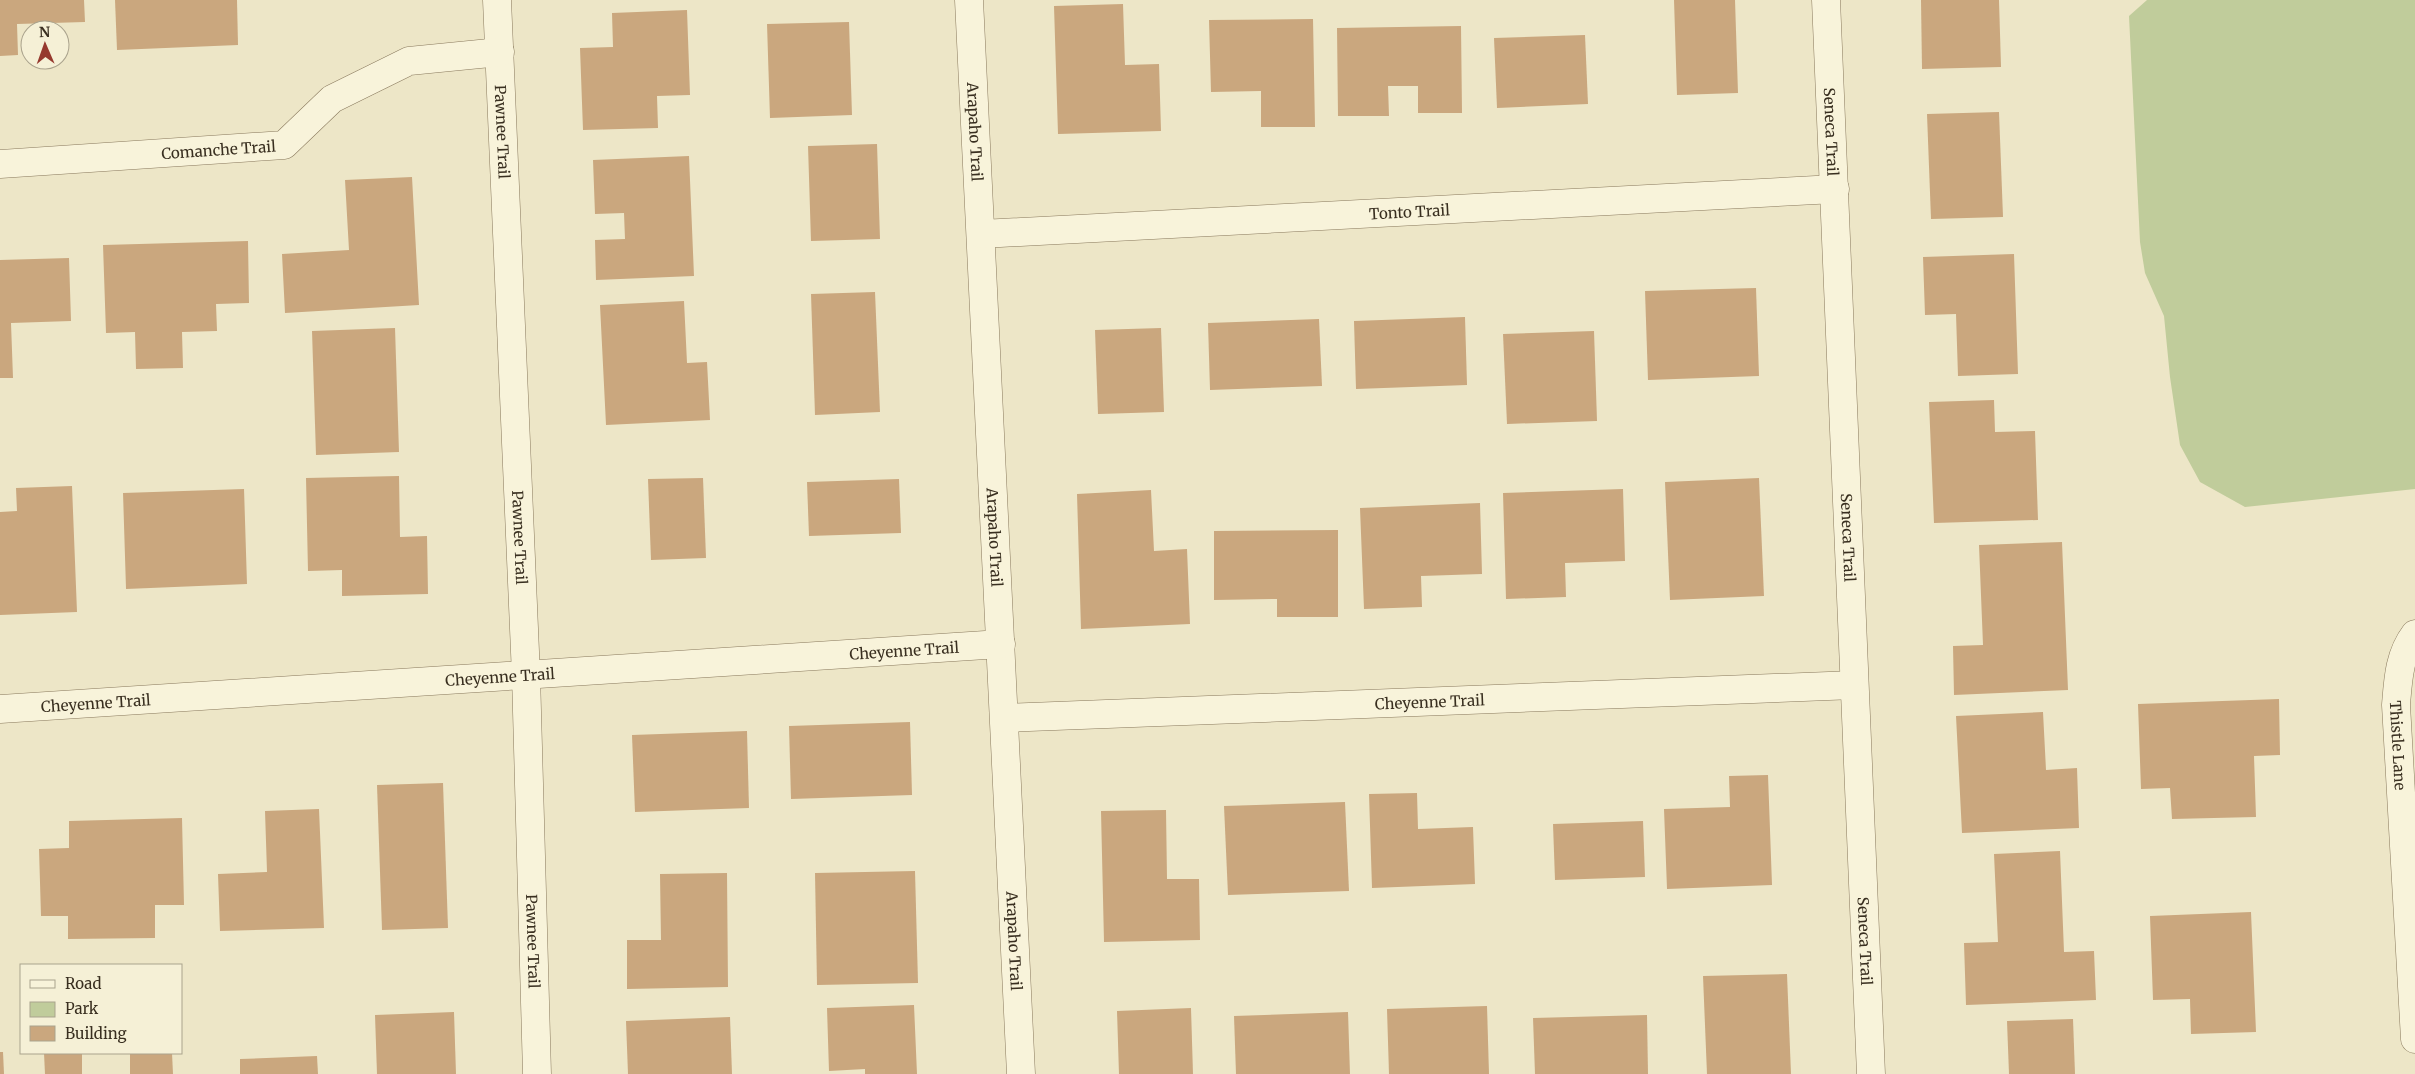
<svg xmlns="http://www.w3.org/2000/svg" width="2415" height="1074" font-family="Merriweather,serif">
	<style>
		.green { fill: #c0cc9b }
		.building { fill: #caa77e }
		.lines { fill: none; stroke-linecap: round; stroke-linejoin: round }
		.minor-casing { stroke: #89795d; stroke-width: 29 }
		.minor { stroke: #f8f3da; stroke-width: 28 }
		.labels { text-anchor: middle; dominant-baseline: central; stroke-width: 4.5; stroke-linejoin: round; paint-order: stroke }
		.street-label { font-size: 15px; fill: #392f20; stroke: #f5f0d6 }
	</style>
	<rect width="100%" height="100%" fill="#ede6c7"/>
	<!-- green -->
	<path class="green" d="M2147,0H2415V489L2245,507L2200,482L2180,445L2170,377L2164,316L2145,273L2140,242L2129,16Z"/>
	<!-- building -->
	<g class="building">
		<path d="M0,0H84L85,22L17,24L18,55L0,56Z"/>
		<path d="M115,0H237L238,45L117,50Z"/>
		<path d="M1674,0H1735L1738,93L1677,95Z"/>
		<path d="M1921,0H1999L2001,67L1922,69Z"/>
		<path d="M1123,4L1125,65L1159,64L1161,131L1058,134L1054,6Z"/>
		<path d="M687,10L690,95L657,96L658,128L583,130L580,48L613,47L612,13Z"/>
		<path d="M1313,19L1315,127H1261V91L1211,92L1209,20Z"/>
		<path d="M849,22L852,115L770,118L767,24Z"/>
		<path d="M1461,26L1462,113H1418V86H1388L1389,116H1338L1337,28Z"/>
		<path d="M1585,35L1588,104L1497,108L1494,38Z"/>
		<path d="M1999,112L2003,217L1931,219L1927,114Z"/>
		<path d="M877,144L880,239L811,241L808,146Z"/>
		<path d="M689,156L694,276L596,280L595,240L625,239L624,213L595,214L593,160Z"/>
		<path d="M412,177L419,305L285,313L282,254L349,250L345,180Z"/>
		<path d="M248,241L249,303L216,304L217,331L182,332L183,368L136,369L135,332L106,333L103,245Z"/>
		<path d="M2014,254L2018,374L1958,376L1956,314L1925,315L1923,257Z"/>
		<path d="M69,258L71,321L11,323L13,378H0V260Z"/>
		<path d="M1756,288L1759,376L1648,380L1645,291Z"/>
		<path d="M875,292L880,412L815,415L811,294Z"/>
		<path d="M684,301L687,363L707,362L710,420L606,425L600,305Z"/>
		<path d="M1465,317L1467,385L1356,389L1354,321Z"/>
		<path d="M1319,319L1322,386L1210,390L1208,323Z"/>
		<path d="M395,328L399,452L316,455L312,331Z"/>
		<path d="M1161,328L1164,412L1098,414L1095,330Z"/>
		<path d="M1594,331L1597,421L1507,424L1503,334Z"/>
		<path d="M1994,400L1995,432L2035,431L2038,520L1934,523L1929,402Z"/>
		<path d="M399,476L400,537L427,536L428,594L342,596V570L308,571L306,478Z"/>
		<path d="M703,478L706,558L651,560L648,479Z"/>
		<path d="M1759,478L1764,596L1670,600L1665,482Z"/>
		<path d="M899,479L901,533L809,536L807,482Z"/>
		<path d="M72,486L77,612L0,615V512L17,511L16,488Z"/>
		<path d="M244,489L247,584L126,589L123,493Z"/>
		<path d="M1623,489L1625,561L1565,563L1566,597L1506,599L1503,493Z"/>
		<path d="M1151,490L1154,551L1187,549L1190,624L1081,629L1077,494Z"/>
		<path d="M1480,503L1482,574L1421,576L1422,607L1364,609L1360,508Z"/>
		<path d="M1338,530V617H1277V599L1214,600V531Z"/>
		<path d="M2062,542L2068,690L1954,695L1953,646L1983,645L1979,545Z"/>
		<path d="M2279,699L2280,755L2254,756L2256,817L2172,819L2170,788L2141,789L2138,704Z"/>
		<path d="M2043,712L2046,770L2077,768L2079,828L1962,833L1956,716Z"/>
		<path d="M910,722L912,795L791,799L789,726Z"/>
		<path d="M747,731L749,808L635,812L632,735Z"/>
		<path d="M1768,775L1772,885L1667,889L1664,809L1730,807L1729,776Z"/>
		<path d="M443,783L448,928L382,930L377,785Z"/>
		<path d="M1417,793L1418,829L1473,827L1475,884L1372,888L1369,794Z"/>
		<path d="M1345,802L1349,891L1228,895L1224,806Z"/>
		<path d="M319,809L324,928L220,931L218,874L267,872L265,811Z"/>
		<path d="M1166,810L1167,879H1199L1200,940L1104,942L1101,811Z"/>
		<path d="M182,818L184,905H155V938L68,939V916H41L39,849L69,848V821Z"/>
		<path d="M1643,821L1645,877L1555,880L1553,824Z"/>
		<path d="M2060,851L2064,952L2094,951L2096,1000L1966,1005L1964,943L1998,942L1994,854Z"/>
		<path d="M915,871L918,983L817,985L815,873Z"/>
		<path d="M727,873L728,987L627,989V940H661L660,874Z"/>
		<path d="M2251,912L2256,1032L2191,1034L2190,999L2153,1000L2150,916Z"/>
		<path d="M1787,974L1791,1074H1707L1703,976Z"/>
		<path d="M914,1005L917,1074H865V1069L829,1071L827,1008Z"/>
		<path d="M1487,1006L1489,1074H1389L1387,1009Z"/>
		<path d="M1191,1008L1193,1074H1119L1117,1011Z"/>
		<path d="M454,1012L456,1074H377L375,1015Z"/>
		<path d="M1348,1012L1350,1074H1236L1234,1016Z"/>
		<path d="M1647,1015L1648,1074H1535L1533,1018Z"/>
		<path d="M730,1017L732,1074H628L626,1021Z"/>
		<path d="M2073,1019L2075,1074H2009L2007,1021Z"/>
		<path d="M0,1052H3L4,1074H0Z"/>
		<path d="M44,1053H82V1074H45Z"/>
		<path d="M130,1053H172L173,1074H130Z"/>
		<path d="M317,1056L318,1074H240V1059Z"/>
	</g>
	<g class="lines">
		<!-- minor casing -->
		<g class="minor-casing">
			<g id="minor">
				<path id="s1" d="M497,0L526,675L537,1074"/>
				<path id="s2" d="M969,0L1021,1074"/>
				<path id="s3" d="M1826,0L1871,1074"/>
				<path id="s4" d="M0,164L284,145L332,99L409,61L500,52"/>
				<path id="s5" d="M982,234L1835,189"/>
				<path id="s6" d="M2415,634C2399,655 2398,680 2396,705L2415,1039"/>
				<path id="s7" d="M0,709L1001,644"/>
				<path id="s8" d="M1005,718L1854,685"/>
			</g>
		</g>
		<!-- minor -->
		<use href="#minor" class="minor"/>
	</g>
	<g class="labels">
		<!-- street labels -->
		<g class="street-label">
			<text stroke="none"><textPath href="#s1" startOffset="132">Pawnee Trail</textPath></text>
			<text stroke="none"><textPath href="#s2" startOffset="132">Arapaho Trail</textPath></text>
			<text stroke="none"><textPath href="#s3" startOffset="132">Seneca Trail</textPath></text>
			<text stroke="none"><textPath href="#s4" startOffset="219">Comanche Trail</textPath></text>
			<text stroke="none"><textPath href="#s5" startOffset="428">Tonto Trail</textPath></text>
			<text stroke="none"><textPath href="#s1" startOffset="538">Pawnee Trail</textPath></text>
			<text stroke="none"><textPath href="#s2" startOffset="538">Arapaho Trail</textPath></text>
			<text stroke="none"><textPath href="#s3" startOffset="538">Seneca Trail</textPath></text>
			<text stroke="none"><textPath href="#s7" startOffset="906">Cheyenne Trail</textPath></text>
			<text stroke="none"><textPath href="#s7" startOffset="501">Cheyenne Trail</textPath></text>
			<text stroke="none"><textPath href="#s8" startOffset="425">Cheyenne Trail</textPath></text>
			<text stroke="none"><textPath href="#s7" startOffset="96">Cheyenne Trail</textPath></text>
			<text stroke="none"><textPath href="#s6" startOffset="115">Thistle Lane</textPath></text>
			<text stroke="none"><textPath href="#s1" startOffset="942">Pawnee Trail</textPath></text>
			<text stroke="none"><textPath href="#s2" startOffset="942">Arapaho Trail</textPath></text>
			<text stroke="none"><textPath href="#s3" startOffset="942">Seneca Trail</textPath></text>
		</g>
	</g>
	<!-- legend -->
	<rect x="20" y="964" width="162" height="90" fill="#f5f0d6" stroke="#aaa38d"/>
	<rect x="30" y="980" width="25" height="8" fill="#f8f3da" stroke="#aaa38d"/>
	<text x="65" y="989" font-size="15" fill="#392f20">Road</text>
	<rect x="30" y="1002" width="25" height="15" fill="#c0cc9b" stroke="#aaa38d"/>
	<text x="65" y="1014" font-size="15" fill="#392f20">Park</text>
	<rect x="30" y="1026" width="25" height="15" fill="#caa77e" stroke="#aaa38d"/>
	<text x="65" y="1039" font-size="15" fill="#392f20">Building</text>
	<!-- north arrow -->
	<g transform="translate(45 45) rotate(358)"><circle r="24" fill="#f5f0d6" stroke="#aaa38d"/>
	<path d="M0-4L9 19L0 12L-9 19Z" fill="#96392e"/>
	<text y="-8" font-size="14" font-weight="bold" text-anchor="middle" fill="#392f20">N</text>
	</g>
</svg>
